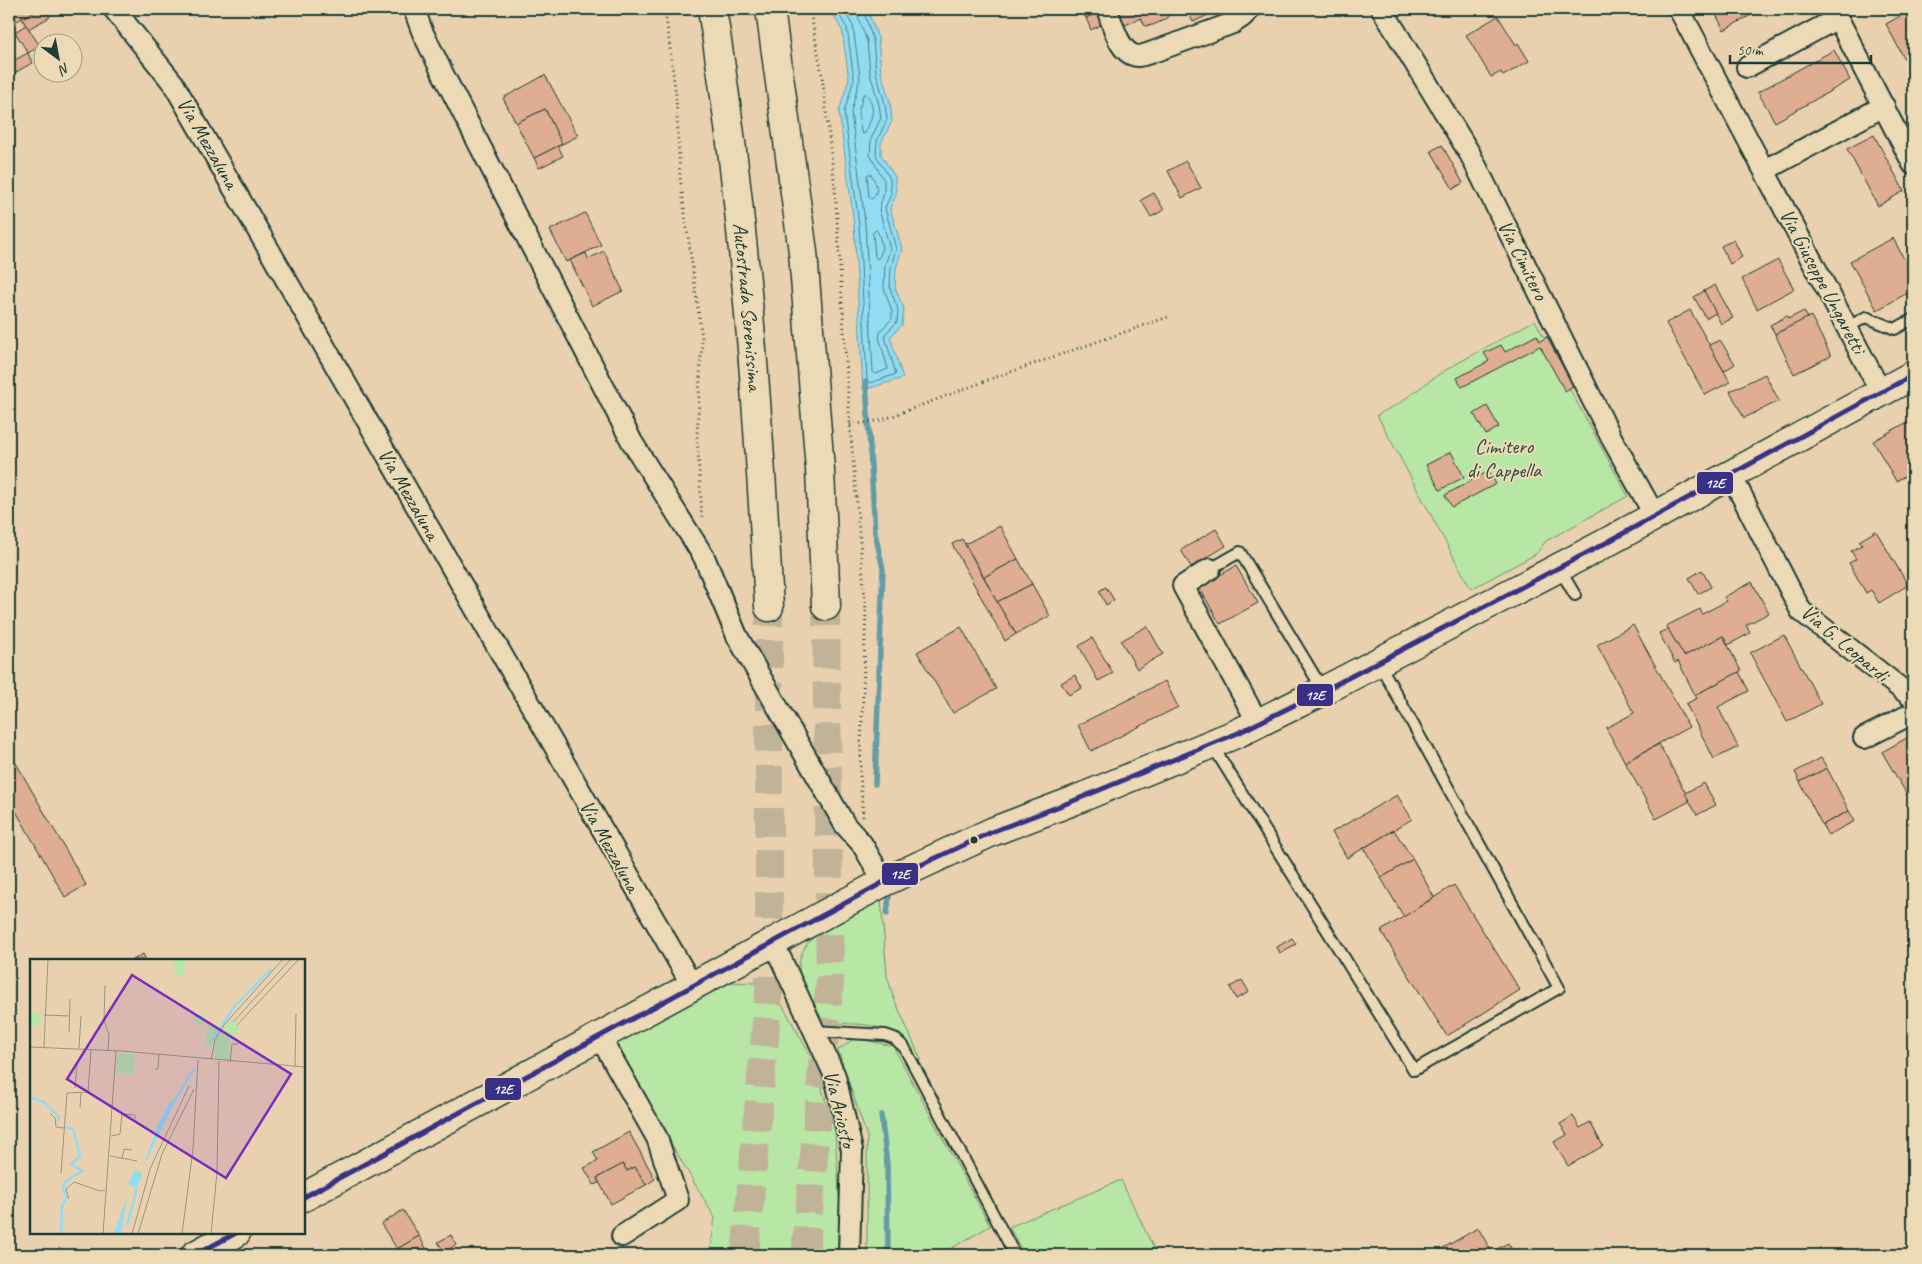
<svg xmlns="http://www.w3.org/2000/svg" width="1922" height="1264" font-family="Caveat,sans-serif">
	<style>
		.green { fill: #b7e6a5; stroke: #6b926c }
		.water { fill: #92dcf3; stroke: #649ca7 }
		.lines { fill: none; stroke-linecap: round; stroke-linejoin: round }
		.shore { stroke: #4d7d80; stroke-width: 1 }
		.stream { stroke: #649ca7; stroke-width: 5.5 }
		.building { fill: #dfae92; stroke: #1f3d34 }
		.motorway-tunnel { stroke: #c1b397; stroke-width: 28; stroke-dasharray: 28 14; stroke-linecap: butt }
		.service-casing { stroke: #1f3d34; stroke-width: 14 }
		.minor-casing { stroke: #1f3d34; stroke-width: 24 }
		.secondary-casing { stroke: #1f3d34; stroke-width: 31 }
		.motorway-casing { stroke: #1f3d34; stroke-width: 31 }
		.path { stroke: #1f3d34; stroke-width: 3; stroke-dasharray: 1 4; stroke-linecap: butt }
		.service { stroke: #ecdab7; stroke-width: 10 }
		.minor { stroke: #ecdab7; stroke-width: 20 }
		.secondary { stroke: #ecdab7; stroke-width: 28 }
		.motorway { stroke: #ecdab7; stroke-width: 28 }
		.bus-1-casing { stroke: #ecdab7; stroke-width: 9 }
		.bus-1 { stroke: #393185; stroke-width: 5 }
		.bus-dot { fill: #1f3d34; stroke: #ecdab7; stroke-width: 2 }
		.labels { text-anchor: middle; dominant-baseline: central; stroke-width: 4; stroke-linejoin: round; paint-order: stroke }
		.street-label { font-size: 21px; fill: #1f3d34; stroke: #ecdab7 }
		.park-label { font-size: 21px; fill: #2e4e3f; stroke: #ecdab7 }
		.inset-river { fill: none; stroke: #92dcf3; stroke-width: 2.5 }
		.inset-road { fill: none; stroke: #98967e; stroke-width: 1 }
		.view { fill: #7b2cbf; fill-opacity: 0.15; stroke: #7b2cbf; stroke-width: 2.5 }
		.inset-edge { fill: none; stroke: #1f3d34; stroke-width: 2.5 }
		.line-badge { stroke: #ecdab7; stroke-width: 2 }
		.badge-label { font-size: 14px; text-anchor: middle; font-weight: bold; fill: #fff }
	</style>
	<rect width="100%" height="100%" fill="#e9d1b0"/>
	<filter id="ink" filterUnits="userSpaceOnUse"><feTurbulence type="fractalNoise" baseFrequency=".02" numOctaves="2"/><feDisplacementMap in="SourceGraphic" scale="10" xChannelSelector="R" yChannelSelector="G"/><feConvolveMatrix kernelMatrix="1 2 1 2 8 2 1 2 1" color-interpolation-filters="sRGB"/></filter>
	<g filter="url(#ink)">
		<!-- green -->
		<g class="green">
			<path d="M1535,320L1543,336L1547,337L1573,386L1569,388L1628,496L1546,541L1536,554L1471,589L1377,415L1398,404L1442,372Z"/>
			<path d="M881,899L887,976L893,996L921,1060L918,1061C910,1051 902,1039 891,1033C871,1021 844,1025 822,1022C814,1006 798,982 799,964C803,929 853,913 881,899Z"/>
			<path d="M731,982L755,983L779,999L814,1062L835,1132L840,1208L837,1255H710L715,1218L613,1045Z"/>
			<path d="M855,1038L893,1046L990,1226L940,1255H867V1137L838,1050Z"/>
			<path d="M1121,1180L1157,1255H1024L1009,1227Z"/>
		</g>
		<!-- water -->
		<path class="water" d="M830,9H867L878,38L881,72L890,102L892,121L881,143V155L895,177L896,195L890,208L902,249L896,268L895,288L904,309L902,325L890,337L903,378L863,390L854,224L839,111L849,79L842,30Z"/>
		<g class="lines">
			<!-- shore -->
			<g class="shore">
				<path d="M836,9L847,28L854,79L844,112L859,224L867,380L870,383L896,374L885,337L886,333L897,322L898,310L890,288L891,267L896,249L885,208L891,194L890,179L876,155L877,141L887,119L885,104L876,72L873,40L863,9"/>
				<path d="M843,9L853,26L860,78L851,112L865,223L873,372L876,374L888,369L879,337L881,330L892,319V311L884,288L885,266L890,249L879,209L884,193V180L870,155L871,139L881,118L879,105L870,73L867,41L858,17L856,9"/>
				<path d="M866,94C877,106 872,119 865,133L863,134L861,132L858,113L863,95Z"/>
				<path d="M868,174H871C876,183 880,191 872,199L869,197L867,176Z"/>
				<path d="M876,230L878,232C881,242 885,251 877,259L875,257L873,233Z"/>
			</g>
			<!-- stream -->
			<g class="stream">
				<path d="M866,382L875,533L883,569L875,784"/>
				<path d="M887,914L889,897"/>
				<path d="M881,1115L887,1164L888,1255"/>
			</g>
		</g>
		<!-- building -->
		<g class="building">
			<path d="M10,9H32L34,12L17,21Z"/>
			<path d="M32,9H46L50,17L28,29L22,18L34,12Z"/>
			<path d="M1081,9H1099L1101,11L1086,18Z"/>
			<path d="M1115,9H1171L1172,10L1166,19L1153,25L1145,26L1141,18L1123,26Z"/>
			<path d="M1187,9H1221L1193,22Z"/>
			<path d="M1713,9H1762L1724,30Z"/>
			<path d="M1101,11L1107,22L1091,30L1086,18Z"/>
			<path d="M1909,11L1913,20V75L1886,24Z"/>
			<path d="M1498,16L1516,45L1518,43L1529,61L1503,76L1501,72L1491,77L1466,35Z"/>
			<path d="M26,25L40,46L28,53L15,32Z"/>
			<path d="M1834,50L1850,80L1775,122L1758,92Z"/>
			<path d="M28,53L32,63L9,76V63Z"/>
			<path d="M545,75L578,136L562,144L545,109L516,123L503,98Z"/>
			<path d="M545,109L562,144L534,158L516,123Z"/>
			<path d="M1874,135L1904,191L1878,206L1847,149Z"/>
			<path d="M1442,145L1463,183L1453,189L1431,151Z"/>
			<path d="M558,146L563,156L539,168L534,158Z"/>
			<path d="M1186,161L1201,188L1182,198L1168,171Z"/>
			<path d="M1154,193L1164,210L1151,217L1141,200Z"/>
			<path d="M585,213L601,245L566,262L550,230Z"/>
			<path d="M1913,227V240L1908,230Z"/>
			<path d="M1893,238L1913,276V290L1877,310L1850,261Z"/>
			<path d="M1734,240L1742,257L1730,264L1721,246Z"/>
			<path d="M604,251L623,291L592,306L570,260L586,253L588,259Z"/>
			<path d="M1778,260L1794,289L1757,309L1742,279Z"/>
			<path d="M1715,285L1733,318L1721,324L1704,291Z"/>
			<path d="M1704,291L1716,313L1706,318L1694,297Z"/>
			<path d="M1690,310L1730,382L1705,395L1666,323Z"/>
			<path d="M1804,311L1808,318L1775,334L1770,325L1787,316L1788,319Z"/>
			<path d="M1811,316L1831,356L1794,374L1775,334Z"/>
			<path d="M1537,335L1540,341L1547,337L1573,386L1565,391L1540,346L1462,387L1457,378L1489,361L1484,353L1501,345L1505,352Z"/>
			<path d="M1720,340L1735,364L1724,371L1709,345Z"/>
			<path d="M1765,374L1779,401L1744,418L1730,391Z"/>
			<path d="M1487,406L1499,427L1486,435L1474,414Z"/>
			<path d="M1913,419V472L1896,481L1873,441Z"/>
			<path d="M1451,452L1464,477L1440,490L1426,465Z"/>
			<path d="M1489,471L1496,484L1452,507L1445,495Z"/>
			<path d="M1000,526L1018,559L984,577L965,544Z"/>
			<path d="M1216,529L1226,546L1191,567L1181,550Z"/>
			<path d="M1876,531L1908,585L1879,603L1871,590L1866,593L1849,563L1856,559L1851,551L1862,545L1859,541Z"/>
			<path d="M962,539L1016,634L1005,641L952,544Z"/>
			<path d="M1018,559L1032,584L997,602L984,577Z"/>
			<path d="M1236,566L1258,603L1220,624L1199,587Z"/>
			<path d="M1702,570L1711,587L1698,594L1689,578Z"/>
			<path d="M1752,582L1769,613L1746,625L1750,633L1728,645L1723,636L1684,656L1666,626L1700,609L1702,614L1727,601L1724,597Z"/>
			<path d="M1032,584L1050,616L1016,634L997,602Z"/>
			<path d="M1106,587L1114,600L1106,605L1099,591Z"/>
			<path d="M1633,625L1689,727L1625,762L1606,728L1634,713L1597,645Z"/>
			<path d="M1147,626L1163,654L1137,669L1121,641Z"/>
			<path d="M961,627L996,689L953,713L917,652Z"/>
			<path d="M1668,629L1684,656L1723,636L1741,671L1695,695L1678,661L1675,663L1659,633Z"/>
			<path d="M1784,635L1821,704L1787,722L1750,653Z"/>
			<path d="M1092,638L1113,673L1098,681L1079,646Z"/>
			<path d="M1739,672L1749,691L1718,707L1738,747L1714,759L1686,704L1697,698L1695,695Z"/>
			<path d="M1075,675L1082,688L1069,695L1061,683Z"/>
			<path d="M1165,681L1178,707L1091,751L1078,725Z"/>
			<path d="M1912,735L1913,737V796L1909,798L1882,752Z"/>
			<path d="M1659,744L1690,801L1656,819L1625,762Z"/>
			<path d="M9,751L86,885L65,897L9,799Z"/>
			<path d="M1821,758L1827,768L1800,782L1795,772Z"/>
			<path d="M1827,768L1849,811L1822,825L1800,782Z"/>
			<path d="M1704,783L1716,805L1697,815L1685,793Z"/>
			<path d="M1397,795L1412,819L1347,858L1332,832Z"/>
			<path d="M1849,811L1855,821L1828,835L1822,825Z"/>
			<path d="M1394,830L1413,859L1381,878L1364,848Z"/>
			<path d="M1413,859L1434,897L1404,917L1381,878Z"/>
			<path d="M1454,885L1520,990L1447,1036L1381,931Z"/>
			<path d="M1292,938L1296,944L1280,953L1277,947Z"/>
			<path d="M143,954L146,960H133Z"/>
			<path d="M1242,980L1249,992L1236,999L1230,987Z"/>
			<path d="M1573,1116L1580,1128L1590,1122L1603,1146L1568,1166L1554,1142L1567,1135L1560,1124Z"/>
			<path d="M629,1132L655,1179L646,1185L635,1167L627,1171L623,1164L597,1178L599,1183L594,1185L584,1168L598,1161L593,1152Z"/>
			<path d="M623,1164L627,1171L635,1167L646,1185L611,1204L597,1178Z"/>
			<path d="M403,1210L419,1236L397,1249L381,1224Z"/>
			<path d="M1478,1228L1492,1252L1486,1255H1441L1438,1251Z"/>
			<path d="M451,1235L456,1245L444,1252L438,1242Z"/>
			<path d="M419,1236L430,1255H401L397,1249Z"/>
			<path d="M1508,1243L1515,1255H1486L1492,1252Z"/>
		</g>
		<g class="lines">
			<!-- motorway-tunnel -->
			<g class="motorway-tunnel">
				<path d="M745,1255L769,991V607"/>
				<path d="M805,1255L830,980L826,606"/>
			</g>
			<!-- service casing -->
			<g class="service-casing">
				<g id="service">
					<path d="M1848,327L1866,317L1895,329L1913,319"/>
					<path d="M1219,564L1240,552L1323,690"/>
					<path d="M1559,568L1575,595"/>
					<path d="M1212,745L1414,1070L1559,988L1379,663"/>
					<path d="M814,1031L885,1035L894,1038L904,1047L1015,1255"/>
				</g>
			</g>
			<!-- minor casing -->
			<g class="minor-casing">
				<g id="minor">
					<path d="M114,9L173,83L693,987"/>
					<path d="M414,9L422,31L443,74L632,442L704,557L737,636L845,825L862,844L884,882"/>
					<path d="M1382,9L1470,154L1611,437L1655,516"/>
					<path d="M1679,9L1881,392"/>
					<path d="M1833,9L1913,164"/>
					<path d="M1110,18C1115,31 1121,55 1138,56C1142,56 1147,54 1150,53L1233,23L1242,17L1250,9"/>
					<path d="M1747,67L1838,18"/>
					<path d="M1765,170L1884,106"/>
					<path d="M1731,475L1801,611L1913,698"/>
					<path d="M1210,569L1183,586L1251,710L1256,724"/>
					<path d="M1864,738L1913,713"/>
					<path d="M774,944L835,1076L852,1150L849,1255"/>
					<path d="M600,1037L657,1138L678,1200L622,1236"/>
				</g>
			</g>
			<!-- secondary casing -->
			<g class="secondary-casing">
				<g id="secondary">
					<path d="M304,1197L884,882L994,831L1073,801L1238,733L1323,691L1602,545L1913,375"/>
					<path d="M195,1255L236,1233"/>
				</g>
			</g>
			<!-- motorway casing -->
			<g class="motorway-casing">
				<g id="motorway">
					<path id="s1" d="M712,9C744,206 758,407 769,607"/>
					<path d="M770,9L803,252L820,470L826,606"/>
				</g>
			</g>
			<!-- path -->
			<g class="path">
				<path d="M665,9L676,96L680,177L702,338L697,436L702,517"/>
				<path d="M810,9L822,75L835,188L850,425L866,611L860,773L863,817"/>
				<path d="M850,425L882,420L999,376L1168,317"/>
				<path d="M165,1255L173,1251"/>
			</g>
			<!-- service -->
			<use href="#service" class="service"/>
			<!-- minor -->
			<use href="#minor" class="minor"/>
			<!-- secondary -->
			<use href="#secondary" class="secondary"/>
			<!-- motorway -->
			<use href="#motorway" class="motorway"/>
			<!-- bus-1 casing -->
			<g class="bus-1-casing">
				<g id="bus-1">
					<path d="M304,1197L884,882L994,831L1073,801L1238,733L1323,691L1602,545L1913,375"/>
					<path d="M195,1255L236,1233"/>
				</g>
			</g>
			<!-- bus-1 -->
			<use href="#bus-1" class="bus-1"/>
		</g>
	</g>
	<!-- markers -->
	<circle class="bus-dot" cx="974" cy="840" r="4.5"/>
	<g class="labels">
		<!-- street labels -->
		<g class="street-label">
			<text transform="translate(208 143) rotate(60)">Via Mezzaluna</text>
			<text transform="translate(1523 260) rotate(63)">Via Cimitero</text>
			<text transform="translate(1823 281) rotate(62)">Via Giuseppe Ungaretti</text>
			<text stroke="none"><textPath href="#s1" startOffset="300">Autostrada Serenissima</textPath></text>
			<text transform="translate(409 494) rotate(60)">Via Mezzaluna</text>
			<text transform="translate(1845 643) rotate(40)">Via G. Leopardi</text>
			<text transform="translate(610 846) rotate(61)">Via Mezzaluna</text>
			<text transform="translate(840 1109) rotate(76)">Via Ariosto</text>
		</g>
		<!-- park labels -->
		<g class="park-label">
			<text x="1504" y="446">Cimitero<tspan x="1504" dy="24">di Cappella</tspan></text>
		</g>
	</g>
	<!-- overview -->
	<g transform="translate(30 959)">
		<rect width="275" height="275" fill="#e9d1b0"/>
		<path d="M144,0H155L154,17L145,16ZM-3 60a7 7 0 1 1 14 0a7 7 0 1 1-14 0ZM164 60a6 6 0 1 1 12 0a6 6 0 1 1-12 0ZM200,61L210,69L200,82L199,101L184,99L185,83ZM177,67L191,68L181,89L176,87ZM87,95H105L104,114H86Z" fill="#b7e6a5"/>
		<path d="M141,141L145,143L113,208L128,165ZM105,211L112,214L107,229L98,225ZM97,238L91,275H84L90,257Z" fill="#92dcf3"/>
		<path class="inset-river" d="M181,82L205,47L242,9M0,138L14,143L29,158L27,163M144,143L164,110M97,267L107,229M31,275L32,247L37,239L33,229L36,222L52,212L41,205L50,197L43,170L36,168"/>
		<path class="inset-road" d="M75,26L74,62L79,76L78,91M14,56L39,57M203,63L261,0M207,66L269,0M39,73L40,40M0,88L92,92L275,108M14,88L18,0M49,89L51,57M181,101L185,81L194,66L253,0M200,103L202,85H208M265,107L266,55M125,110H128L129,95M45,129L47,106M50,149L51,133M20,154L25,159L26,168L34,169M81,177L90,175L92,155L105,156V160M80,197L107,202M92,200L94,190L102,191M31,214L37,134L58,133L61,91M39,240L36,230L44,223L70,232L75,231M73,275L86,92M102,275L120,210L159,127M108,275L132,195L164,130M152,275L163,190L168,101M181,275L187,213L189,102"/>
		<path class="view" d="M102,16L261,115L196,219L37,120Z"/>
		<rect width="275" height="275" class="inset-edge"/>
	</g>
	<g class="line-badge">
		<rect x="1696" y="471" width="38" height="24" rx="5" fill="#393185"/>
		<rect x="1296" y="683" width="38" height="24" rx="5" fill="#393185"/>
		<rect x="881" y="862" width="38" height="24" rx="5" fill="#393185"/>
		<rect x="484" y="1077" width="38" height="24" rx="5" fill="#393185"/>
	</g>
	<g class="badge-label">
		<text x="1715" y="488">12E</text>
		<text x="1315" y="700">12E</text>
		<text x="900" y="879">12E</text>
		<text x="503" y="1094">12E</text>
	</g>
	<!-- margin -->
	<rect width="1922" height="1264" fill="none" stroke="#ecdab7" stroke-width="30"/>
	<rect x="15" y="15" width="1892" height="1234" fill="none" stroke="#1f3d34" stroke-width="2" filter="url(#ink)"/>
	<!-- north arrow -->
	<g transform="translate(58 58) rotate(148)"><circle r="24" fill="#ecdab7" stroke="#9a9b83"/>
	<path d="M0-4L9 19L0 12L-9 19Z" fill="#1f3d34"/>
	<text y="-8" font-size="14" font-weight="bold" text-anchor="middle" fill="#1f3d34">N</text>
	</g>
	<!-- scale -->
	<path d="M1730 55v8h141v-8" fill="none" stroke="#1f3d34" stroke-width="2.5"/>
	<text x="1737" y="55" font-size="15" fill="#1f3d34" stroke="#ecdab7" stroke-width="4" paint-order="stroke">50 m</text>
</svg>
